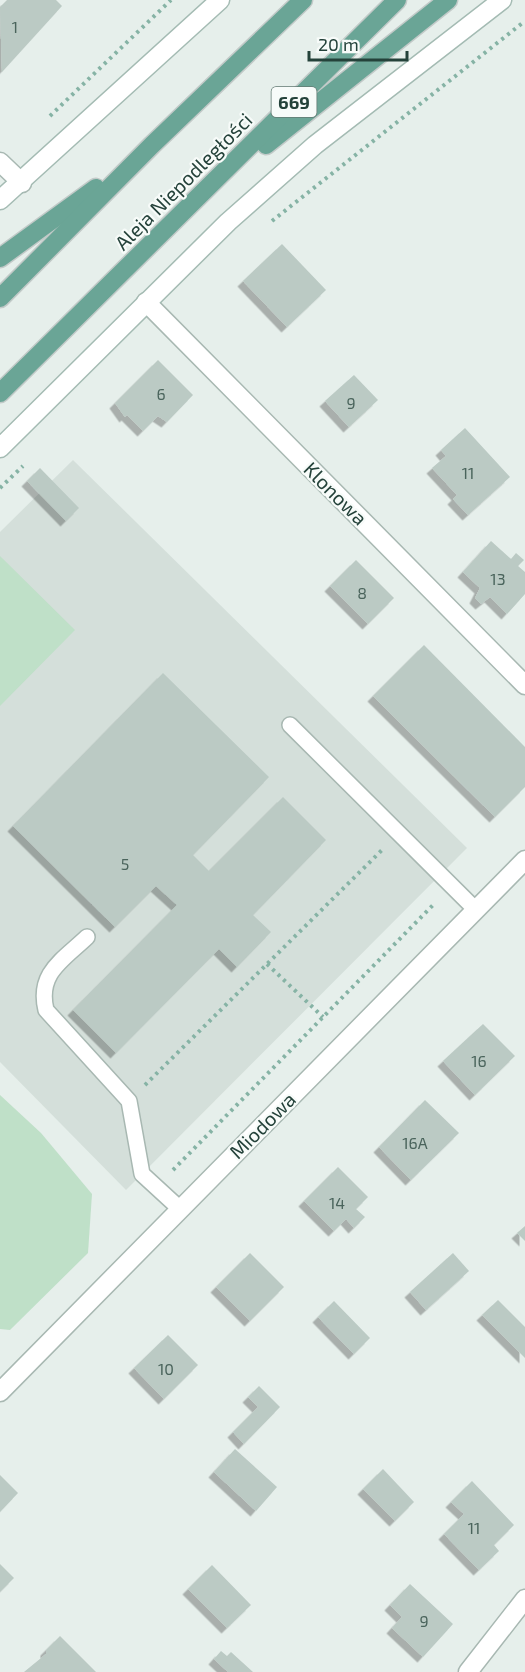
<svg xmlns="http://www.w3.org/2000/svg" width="525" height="1672" font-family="'Exo 2',sans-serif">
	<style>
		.built { fill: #d4dfda }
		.green { fill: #bfe0c8 }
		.building { fill: #bbcac4; filter: url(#shadow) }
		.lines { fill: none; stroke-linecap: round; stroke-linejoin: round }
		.service-casing { stroke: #a8b8b2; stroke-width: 18 }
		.minor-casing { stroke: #a8b8b2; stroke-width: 21 }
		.secondary-casing { stroke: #a4bbb3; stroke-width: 21 }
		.primary-casing { stroke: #c2cac8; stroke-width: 21 }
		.path { stroke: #86b3a5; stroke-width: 4; stroke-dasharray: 3 4.5; stroke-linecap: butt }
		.service { stroke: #fff; stroke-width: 15 }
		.minor { stroke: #fff; stroke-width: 18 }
		.secondary { stroke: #fff; stroke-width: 18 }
		.primary { stroke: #6aa596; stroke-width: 18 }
		.labels { text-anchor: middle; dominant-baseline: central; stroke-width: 4.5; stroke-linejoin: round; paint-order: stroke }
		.number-label { font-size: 16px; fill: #4a645c }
		.shield { fill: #f7fbf9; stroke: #637a73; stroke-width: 1.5 }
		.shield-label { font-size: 18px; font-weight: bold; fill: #24423a }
		.street-label { font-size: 20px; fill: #24423a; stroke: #f7fbf9 }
	</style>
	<defs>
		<filter id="shadow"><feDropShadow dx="-5.5" dy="5.5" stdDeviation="0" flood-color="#0004"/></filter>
	</defs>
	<rect width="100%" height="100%" fill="#e6efeb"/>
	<!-- built -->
	<path class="built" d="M73,460L467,848L126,1190L0,1062V532Z"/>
	<!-- green -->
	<g class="green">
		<path d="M0,556L75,630L0,706Z"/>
		<path d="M0,1095L41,1133L92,1194L88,1253L10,1330L0,1329Z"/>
	</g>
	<!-- building -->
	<g class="building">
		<path d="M7,0H56L62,6L2,72L0,7Z"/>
		<path d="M282,244L326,290L287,327L243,281Z"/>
		<path d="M158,360L193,395L167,422L158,416L143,431L127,415L125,417L115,403Z"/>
		<path d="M354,375L378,400L349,427L325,401Z"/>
		<path d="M465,428L510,477L468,515L453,499L457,495L432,468L446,456L441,450Z"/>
		<path d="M40,468L79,508L66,521L27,481Z"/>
		<path d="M491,541L511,559L516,553L524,560L518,566L525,572V594L507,614L490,597L481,604L475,598L480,588L463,572Z"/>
		<path d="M356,560L394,598L368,624L330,586Z"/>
		<path d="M424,645L525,747V787L495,817L373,696Z"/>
		<path d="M163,673L269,777L193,855L209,871L283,797L326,840L253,915L271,932L237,967L219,949L116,1053L73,1010L177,905L156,886L115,927L13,826Z"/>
		<path d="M483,1024L515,1056L475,1095L443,1061Z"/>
		<path d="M425,1100L459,1133L411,1180L379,1147Z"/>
		<path d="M338,1167L368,1197L356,1209L365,1217L354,1228L346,1219L334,1231L304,1201Z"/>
		<path d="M525,1226V1241L517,1233Z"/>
		<path d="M250,1253L284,1287L250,1321L216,1287Z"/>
		<path d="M453,1253L469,1271L426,1310L410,1292Z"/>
		<path d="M498,1300L525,1327V1358L482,1315Z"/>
		<path d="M334,1301L370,1338L354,1354L318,1317Z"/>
		<path d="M168,1335L198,1365L164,1399L134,1368Z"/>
		<path d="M259,1386L280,1407L244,1444L233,1432L258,1407L248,1397Z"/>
		<path d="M235,1449L277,1487L256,1511L214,1472Z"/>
		<path d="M383,1469L414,1502L395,1521L363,1489Z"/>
		<path d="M0,1475L18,1493L0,1512Z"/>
		<path d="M472,1481L514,1525L494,1545L499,1551L479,1570L444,1534L464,1514L451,1502Z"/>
		<path d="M0,1564L14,1578L0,1592Z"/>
		<path d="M212,1565L251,1605L227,1628L188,1589Z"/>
		<path d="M410,1584L453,1624L423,1657L392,1628L402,1617L390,1605Z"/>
		<path d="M60,1636L96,1672H24L46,1654V1650Z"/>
		<path d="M221,1651L227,1656L231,1652L253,1672H228L214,1659Z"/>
	</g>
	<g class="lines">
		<!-- service casing -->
		<g class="service-casing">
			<g id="service">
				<path d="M290,725L476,910"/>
				<path d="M87,937C63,960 37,973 46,1010L129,1101L142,1174L179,1208"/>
			</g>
		</g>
		<!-- minor casing -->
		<g class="minor-casing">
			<g id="minor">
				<path d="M0,162L22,183"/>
				<path d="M146,302L525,685"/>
				<path d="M0,1392L525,860"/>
				<path d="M468,1672L525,1599"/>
			</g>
		</g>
		<!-- secondary casing -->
		<g class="secondary-casing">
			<g id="secondary">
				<path d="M0,200L220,0"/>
				<path d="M0,448L228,222L315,145L502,0"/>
			</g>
		</g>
		<!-- primary casing -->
		<g class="primary-casing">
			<g id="primary">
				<path d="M266,145L448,0"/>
				<path d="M0,258L96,188"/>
				<path d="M0,298L152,145L303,0"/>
				<path d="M0,393L397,0"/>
			</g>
		</g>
		<!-- path -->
		<g class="path">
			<path d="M50,116L171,0"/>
			<path d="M272,221L525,21"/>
			<path d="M0,488L23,466"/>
			<path d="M267,964L323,1017"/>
			<path d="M145,1085L382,850"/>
			<path d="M173,1170L435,903"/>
		</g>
		<!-- service -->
		<use href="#service" class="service"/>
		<!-- minor -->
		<use href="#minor" class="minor"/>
		<!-- secondary -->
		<use href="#secondary" class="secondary"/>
		<!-- primary -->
		<use href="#primary" class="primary"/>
	</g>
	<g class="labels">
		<!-- number labels -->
		<g class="number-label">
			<text x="15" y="26">1</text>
			<text x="161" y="393">6</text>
			<text x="351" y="402">9</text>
			<text x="468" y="472">11</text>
			<text x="498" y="578">13</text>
			<text x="362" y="592">8</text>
			<text x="125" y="863">5</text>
			<text x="479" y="1060">16</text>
			<text x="415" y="1142">16A</text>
			<text x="337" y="1202">14</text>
			<text x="166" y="1368">10</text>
			<text x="474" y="1527">11</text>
			<text x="424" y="1620">9</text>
		</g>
		<!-- shield labels -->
		<rect class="shield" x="271.5" y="87" width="45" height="30" rx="4.5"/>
		<g class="shield-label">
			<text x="294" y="102">669</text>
		</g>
		<!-- street labels -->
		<g class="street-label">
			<text transform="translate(183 181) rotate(-45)">Aleja Niepodległości</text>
			<text transform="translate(336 493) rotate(45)">Klonowa</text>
			<text transform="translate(262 1125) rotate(-45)">Miodowa</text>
		</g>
	</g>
	<!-- scale -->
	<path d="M309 51v9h98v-9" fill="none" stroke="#24423a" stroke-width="3"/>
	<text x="318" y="51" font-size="18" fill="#24423a" stroke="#f7fbf9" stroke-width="4.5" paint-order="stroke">20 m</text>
</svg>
